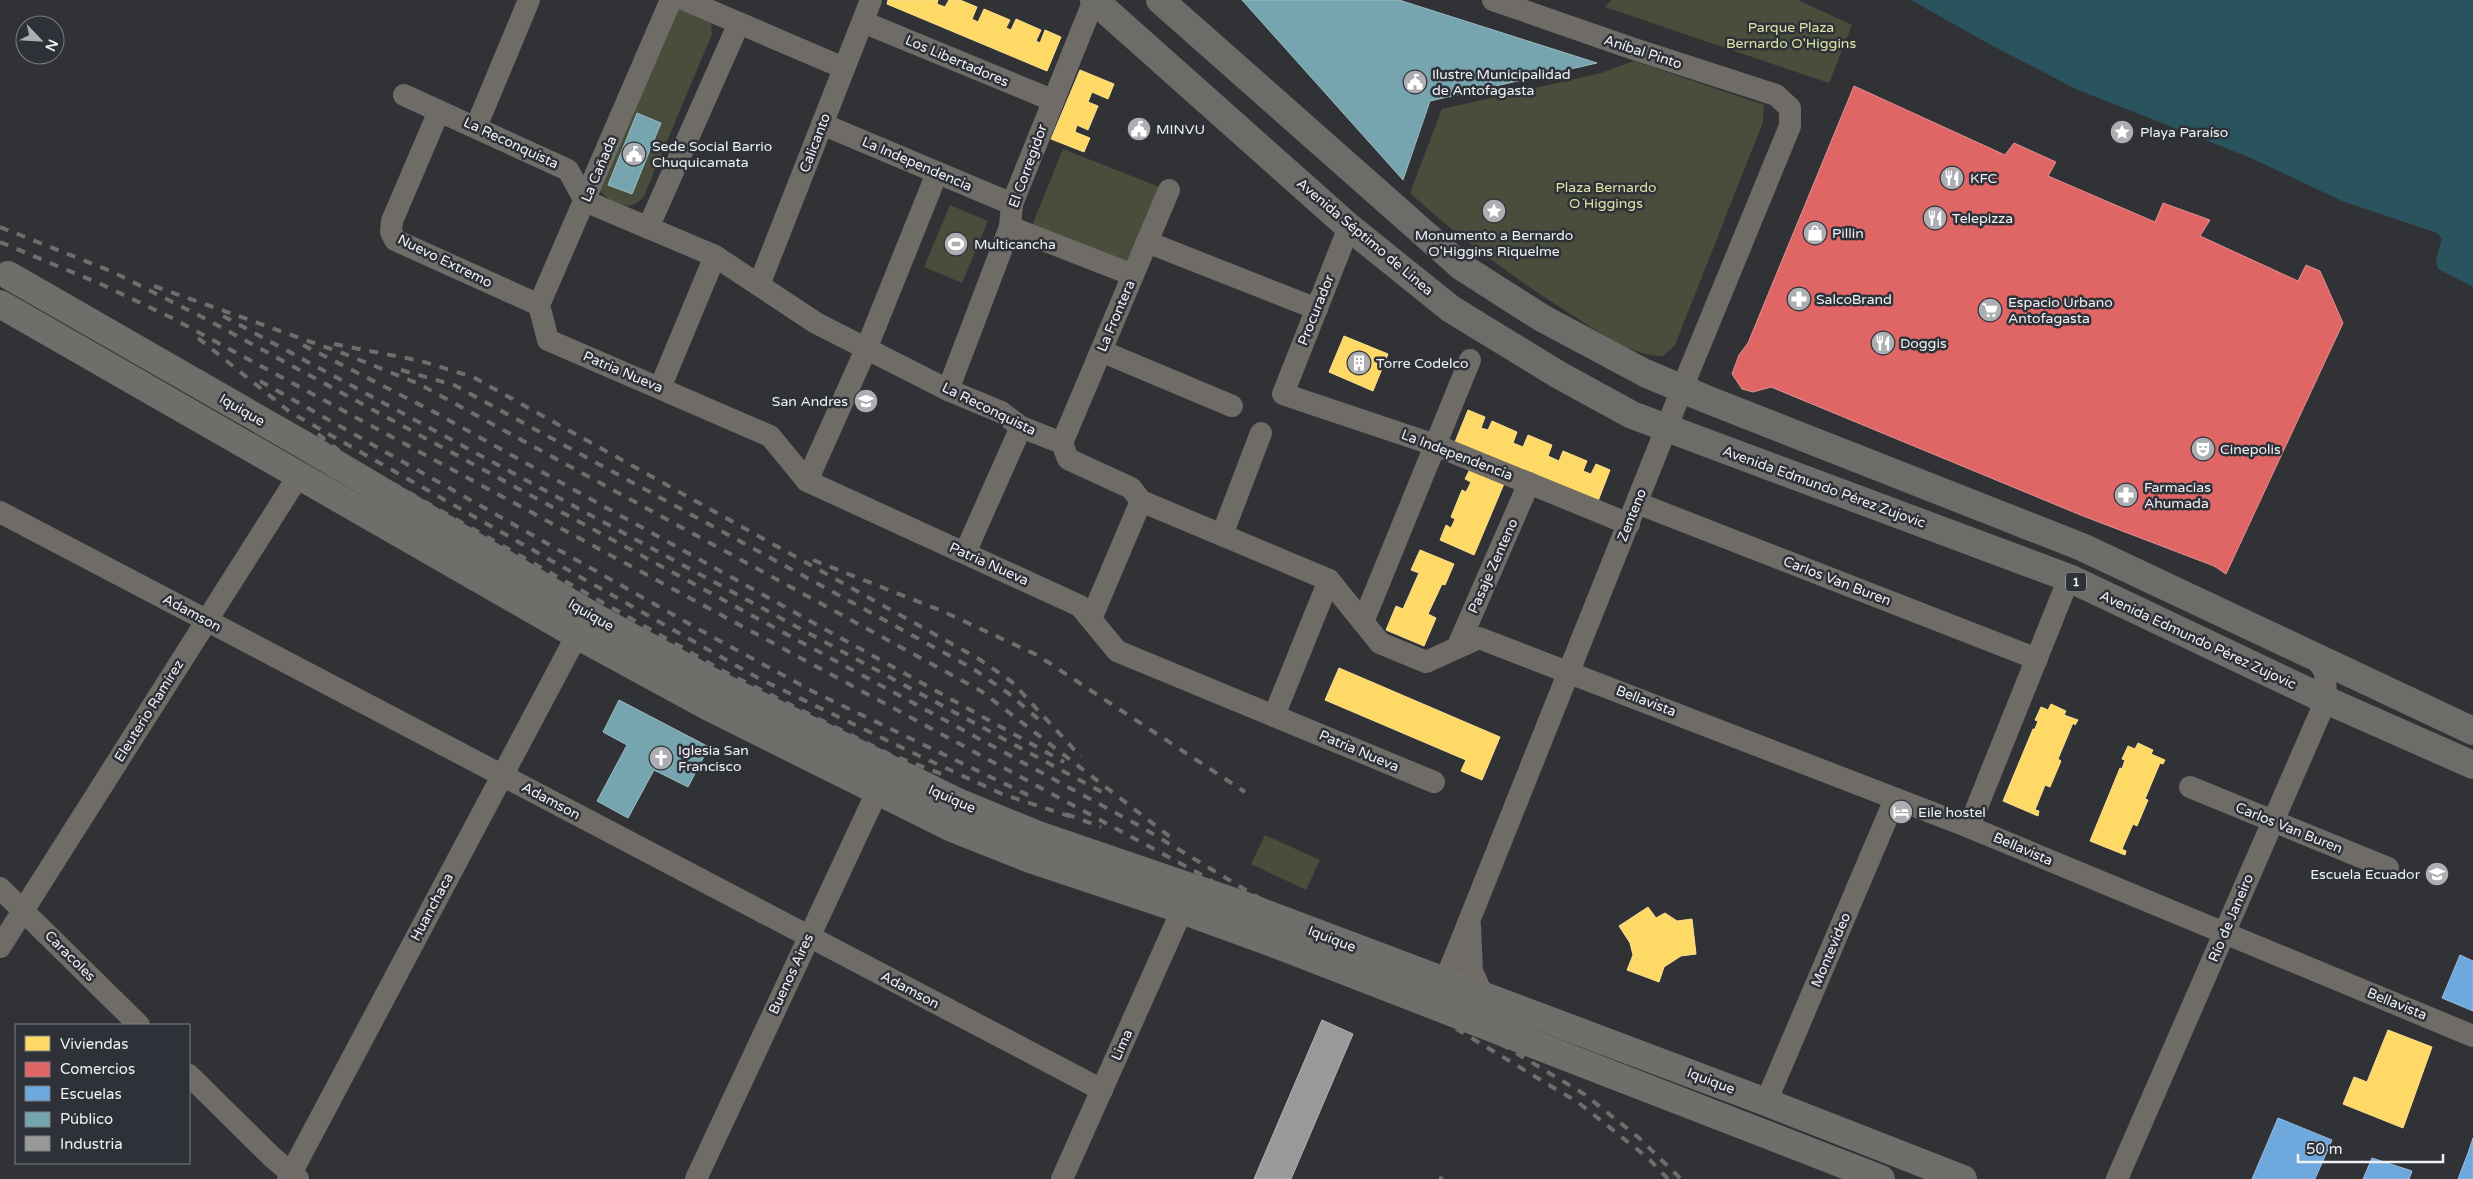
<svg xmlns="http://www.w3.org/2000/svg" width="2473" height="1179" font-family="'Varela Round',sans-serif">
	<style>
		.green { fill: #494d3b }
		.water { fill: #29545e }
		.homes { fill: #ffd966; stroke: #fae091 }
		.shops { fill: #e06666; stroke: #e49091 }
		.schools { fill: #6fa8dc; stroke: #95bee4 }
		.public { fill: #76a5af; stroke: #9abcc4 }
		.industry { fill: #999; stroke: #b3b3b5 }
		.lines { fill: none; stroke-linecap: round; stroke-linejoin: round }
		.minor { stroke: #6f6c68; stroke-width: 22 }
		.primary { stroke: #6f6e6a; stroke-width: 28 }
		.trunk { stroke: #6e6c69; stroke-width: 28 }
		.rail { stroke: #6e6e6d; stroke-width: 4; stroke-dasharray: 9 9; stroke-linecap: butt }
		.labels { text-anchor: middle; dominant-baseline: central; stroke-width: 5; stroke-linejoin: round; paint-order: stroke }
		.shield { fill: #2f3138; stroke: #b5b7bc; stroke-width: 1 }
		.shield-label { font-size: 12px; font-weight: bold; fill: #eff1f5 }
		.park-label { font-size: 14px; fill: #dbe5a5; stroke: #2f3138 }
		.street-label { font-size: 14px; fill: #eff1f5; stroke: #2f3138 }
		.poi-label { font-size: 14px; fill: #eff1f5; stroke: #2f3138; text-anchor: start }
	</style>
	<rect width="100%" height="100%" fill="#313236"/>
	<!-- green -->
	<g class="green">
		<path d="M1611,0H1798L1852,25L1829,83L1605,7Z"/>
		<path d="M675,6L711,23L712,34L644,196C642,198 638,203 635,204C624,210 607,199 600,191Z"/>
		<path d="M1634,61L1764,105L1763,122L1675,345L1663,356C1633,356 1605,336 1580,320C1520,283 1463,241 1410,193L1442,109L1601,73Z"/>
		<path d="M1063,149L1162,188L1130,269L1031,228Z"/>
		<path d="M950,205L988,221L962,283L924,267Z"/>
		<path d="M1265,835L1320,860L1306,890L1251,864Z"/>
	</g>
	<!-- water -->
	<path class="water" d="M1911,0H2473V287L2438,269L2436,260L2442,239L2437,233L2342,201L2251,158L2078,90L1991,45Z"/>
	<!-- homes -->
	<g class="homes">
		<path d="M888,0H938L937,4L945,7L949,0H960L977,7L972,19L978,22L984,9L1010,20L1006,28L1011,30L1016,19L1041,30L1036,41L1040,43L1045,30L1061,37L1047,71L887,4Z"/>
		<path d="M1080,70L1114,84L1108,99L1092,92L1088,102L1098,106L1088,130L1077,125L1075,132L1090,138L1084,152L1051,139Z"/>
		<path d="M1344,336L1388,354L1373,391L1329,372Z"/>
		<path d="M1468,410L1485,417L1481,428L1488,430L1492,421L1517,432L1513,443L1523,447L1528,435L1552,445L1548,456L1559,461L1563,451L1587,461L1583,471L1591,474L1596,464L1610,470L1598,501L1455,442Z"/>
		<path d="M1472,465L1506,479L1474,555L1440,540L1446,525L1451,528L1455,519L1451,517L1462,490L1466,492L1471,482L1465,479Z"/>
		<path d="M1420,550L1454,564L1445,585L1442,584L1428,614L1436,618L1424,646L1386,630L1396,606L1403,609L1419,573L1411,570Z"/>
		<path d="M1339,668L1500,737L1482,780L1461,771L1466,760L1325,700Z"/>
		<path d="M2051,704L2066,711L2064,715L2078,720L2075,725L2073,723L2058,759L2061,761L2050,787L2045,785L2035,810L2039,811L2038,816L2003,801L2033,729H2035L2038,721L2035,720L2041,707L2048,710Z"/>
		<path d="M2138,743L2153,750L2151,754L2165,760L2163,764L2160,763L2145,799L2148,800L2137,826L2133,824L2122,849L2126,851L2125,855L2090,841L2120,768L2122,769L2125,760L2122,759L2128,746L2135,749Z"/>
		<path d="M1648,907L1656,918L1665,913L1677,921L1692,919L1696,954L1681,956L1664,967L1659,982L1627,970L1633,955L1630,943L1619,926Z"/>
		<path d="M2388,1030L2432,1047L2403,1128L2343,1104L2354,1077L2367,1082Z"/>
	</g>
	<!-- shops -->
	<path class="shops" d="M1854,86L2005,155L2014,143L2056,162L2048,176L2155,222L2163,203L2210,220L2200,236L2298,281L2306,265L2320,271L2343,323L2226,574L2214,566L2083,516L1771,387L1753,392L1742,389L1732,374L1739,355L1748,343Z"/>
	<!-- schools -->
	<g class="schools">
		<path d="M2460,955L2473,961V1011L2442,998Z"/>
		<path d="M2278,1118L2332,1140L2315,1179H2252Z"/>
		<path d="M2473,1138V1179H2458L2468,1153Z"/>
		<path d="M2372,1158L2412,1171L2409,1179H2363Z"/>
	</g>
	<!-- public -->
	<g class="public">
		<path d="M1242,0H1399L1597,63L1430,101L1403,180Z"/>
		<path d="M637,113L661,123L632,194L608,185Z"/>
		<path d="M619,700L709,747L688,787L654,770L628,818L597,801L627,745L603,732Z"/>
	</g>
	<!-- industry -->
	<path class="industry" d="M1322,1020L1353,1034L1291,1179H1254Z"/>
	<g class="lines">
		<!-- minor -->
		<g class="minor">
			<path d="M671,0L539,305L548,340L770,436L807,481L1080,606L1117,651L1434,782"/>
			<path d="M685,0L844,68"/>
			<path d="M863,22L1052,100"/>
			<path d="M404,95L568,170L585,201L715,256L816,323L948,390L1001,412L1021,427L1062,443L1068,459L1131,488L1141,501L1329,580L1380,643L1426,662L1479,638L1969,827L2473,1036"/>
			<path d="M439,111L392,221L391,232L395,240L539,305"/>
			<path d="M822,124L1012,204"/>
			<path d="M476,127L529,0"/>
			<path d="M1010,227L1133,275"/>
			<path d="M1349,227L1283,394L1435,445L1629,524"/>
			<path d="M648,228L739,23"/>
			<path d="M1147,242L1317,309"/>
			<path d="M759,285L871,0"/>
			<path d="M1101,351L1232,406"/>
			<path d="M660,388L715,256"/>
			<path d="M948,390L1010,227L1012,204L1094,0"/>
			<path d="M1062,443L1169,190"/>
			<path d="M807,481L867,347L937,173"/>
			<path d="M1637,503L2037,659"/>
			<path d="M0,512L1102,1090"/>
			<path d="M1222,535L1261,433"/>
			<path d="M965,553L1021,427"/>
			<path d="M1091,619L1141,501"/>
			<path d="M1363,622L1470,360"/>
			<path d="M1457,648L1529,483"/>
			<path d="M1274,716L1329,580"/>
			<path d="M2190,787L2388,868"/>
			<path d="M1969,827L2069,578"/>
			<path d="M0,888L139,1025"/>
			<path d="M1470,926L1472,971L1483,996"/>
			<path d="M0,947L299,475"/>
			<path d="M1445,981L1690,369L1790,126V108L1776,95L1631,48L1493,0"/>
			<path d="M189,1075L272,1157L298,1179"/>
			<path d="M1766,1102L1895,799"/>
			<path d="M288,1179L577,635"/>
			<path d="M696,1179L884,777"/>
			<path d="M1062,1179L1182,910"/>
			<path d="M2117,1179L2326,700L2325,672L2314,655"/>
		</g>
		<!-- primary -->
		<g class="primary">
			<path d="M8,275L304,445L591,615L718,685L960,803L1038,835L1243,905L1766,1102L1963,1179"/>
			<path d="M0,304L577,635L709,707L952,828L1030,859L1171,906L1278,945L1881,1179"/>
		</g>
		<!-- trunk -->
		<g class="trunk">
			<path d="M1094,0L1349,227L1451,309L1559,375L1632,415L2069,578L2326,700L2473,765"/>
			<path d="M1160,0L1462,267L1542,318L1645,373L1706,399L2082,547L2473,731"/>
		</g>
		<!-- rail -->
		<g class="rail">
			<path d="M0,227L113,272L202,317L1138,825L1584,1094L1638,1137L1681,1179"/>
			<path d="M0,242L103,285L172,318L1200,874L1579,1103L1648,1158L1668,1179"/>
			<path d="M154,286L345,354L419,384L981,691L1173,839"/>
			<path d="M223,316L1109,796"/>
			<path d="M198,338L290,412L758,678L911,752L1002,794L1072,817"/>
			<path d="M334,344L421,361L473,377L979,659L1012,682L1081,757"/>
			<path d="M303,345L434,412L1064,762"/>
			<path d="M401,370L454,385L972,668L1008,693L1044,724"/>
			<path d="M260,381L709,635L814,692L1030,796"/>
			<path d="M318,434L348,458L725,672L889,754L947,776"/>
			<path d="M813,560L942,611L1037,655L1245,792"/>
			<path d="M1066,814L1101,827"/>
			<path d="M1439,1178L1443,1179"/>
		</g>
	</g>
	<!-- icons -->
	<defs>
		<g id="civic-disc" transform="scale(1.25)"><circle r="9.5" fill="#acaeb2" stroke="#2f3138"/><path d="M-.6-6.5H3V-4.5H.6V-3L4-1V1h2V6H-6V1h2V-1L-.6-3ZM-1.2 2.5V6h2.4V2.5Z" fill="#fff"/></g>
		<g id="sight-disc" transform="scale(1.25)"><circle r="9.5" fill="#acaeb2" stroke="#2f3138"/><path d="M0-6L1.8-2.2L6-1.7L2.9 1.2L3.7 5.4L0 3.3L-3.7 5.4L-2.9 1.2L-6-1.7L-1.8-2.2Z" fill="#fff"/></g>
		<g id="restaurant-disc" transform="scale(1.25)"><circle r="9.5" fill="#acaeb2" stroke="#2f3138"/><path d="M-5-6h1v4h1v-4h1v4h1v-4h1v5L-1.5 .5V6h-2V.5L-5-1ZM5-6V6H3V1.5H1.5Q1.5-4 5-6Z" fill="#fff"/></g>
		<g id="shop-disc" transform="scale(1.25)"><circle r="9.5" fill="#acaeb2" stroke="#2f3138"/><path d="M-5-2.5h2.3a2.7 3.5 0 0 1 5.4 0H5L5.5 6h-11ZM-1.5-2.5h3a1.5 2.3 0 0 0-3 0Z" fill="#fff"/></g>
		<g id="stadium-disc" transform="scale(1.25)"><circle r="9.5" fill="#acaeb2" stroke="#2f3138"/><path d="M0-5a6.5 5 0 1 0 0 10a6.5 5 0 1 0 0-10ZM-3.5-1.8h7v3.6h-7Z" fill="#fff"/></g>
		<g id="pharmacy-disc" transform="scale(1.25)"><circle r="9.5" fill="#acaeb2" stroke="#2f3138"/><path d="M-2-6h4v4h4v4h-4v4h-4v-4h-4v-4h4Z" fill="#fff"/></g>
		<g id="supermarket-disc" transform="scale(1.25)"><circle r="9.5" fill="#acaeb2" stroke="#2f3138"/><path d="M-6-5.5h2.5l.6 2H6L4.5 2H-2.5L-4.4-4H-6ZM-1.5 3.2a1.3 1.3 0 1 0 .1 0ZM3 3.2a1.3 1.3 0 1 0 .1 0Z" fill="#fff"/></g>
		<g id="building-disc" transform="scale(1.25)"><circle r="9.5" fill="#acaeb2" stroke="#2f3138"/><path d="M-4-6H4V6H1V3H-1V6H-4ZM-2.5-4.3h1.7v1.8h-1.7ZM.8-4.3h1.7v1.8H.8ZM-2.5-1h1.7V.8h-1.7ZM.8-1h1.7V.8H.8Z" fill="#fff"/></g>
		<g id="school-disc" transform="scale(1.25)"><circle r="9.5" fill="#acaeb2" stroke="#2f3138"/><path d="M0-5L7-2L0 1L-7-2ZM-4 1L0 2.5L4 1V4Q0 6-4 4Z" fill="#fff"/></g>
		<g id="theatre-disc" transform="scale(1.25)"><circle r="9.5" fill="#acaeb2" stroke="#2f3138"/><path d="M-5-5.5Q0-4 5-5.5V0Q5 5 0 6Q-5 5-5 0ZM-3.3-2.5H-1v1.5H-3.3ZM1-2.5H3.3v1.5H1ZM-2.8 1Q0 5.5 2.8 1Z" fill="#fff"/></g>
		<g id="church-disc" transform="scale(1.25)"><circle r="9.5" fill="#acaeb2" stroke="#2f3138"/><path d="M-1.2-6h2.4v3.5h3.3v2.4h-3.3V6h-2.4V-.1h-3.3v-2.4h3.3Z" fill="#fff"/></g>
		<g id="hotel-disc" transform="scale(1.25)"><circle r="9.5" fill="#acaeb2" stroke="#2f3138"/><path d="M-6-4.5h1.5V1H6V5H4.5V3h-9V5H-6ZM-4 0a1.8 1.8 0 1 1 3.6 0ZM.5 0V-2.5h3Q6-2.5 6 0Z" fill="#fff"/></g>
	</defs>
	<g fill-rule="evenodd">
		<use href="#civic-disc" x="1415" y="82"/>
		<use href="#civic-disc" x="1139" y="129"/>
		<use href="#sight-disc" x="2122" y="132"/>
		<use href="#civic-disc" x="634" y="154"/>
		<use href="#restaurant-disc" x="1952" y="178"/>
		<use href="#sight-disc" x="1494" y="211"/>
		<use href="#restaurant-disc" x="1935" y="218"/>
		<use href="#shop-disc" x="1815" y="233"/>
		<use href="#stadium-disc" x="956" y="244"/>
		<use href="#pharmacy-disc" x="1799" y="299"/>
		<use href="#supermarket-disc" x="1990" y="310"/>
		<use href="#restaurant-disc" x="1883" y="343"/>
		<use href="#building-disc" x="1359" y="363"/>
		<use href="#school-disc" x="866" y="401"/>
		<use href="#theatre-disc" x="2203" y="449"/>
		<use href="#pharmacy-disc" x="2126" y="495"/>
		<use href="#church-disc" x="661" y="758"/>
		<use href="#hotel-disc" x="1901" y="812"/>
		<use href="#school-disc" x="2437" y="874"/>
	</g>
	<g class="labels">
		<!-- shield labels -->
		<rect class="shield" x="2066" y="572.5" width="20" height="19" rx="4"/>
		<g class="shield-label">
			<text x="2076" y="582">1</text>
		</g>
		<!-- park labels -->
		<g class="park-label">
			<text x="1791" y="27">Parque Plaza<tspan x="1791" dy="16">Bernardo O'Higgins</tspan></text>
			<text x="1606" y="187">Plaza Bernardo<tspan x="1606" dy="16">O´Higgings</tspan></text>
		</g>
		<!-- street labels -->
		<g class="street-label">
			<text transform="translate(1643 52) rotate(18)">Aníbal Pinto</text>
			<text transform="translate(957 61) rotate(23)">Los Libertadores</text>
			<text transform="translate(511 143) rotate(25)">La Reconquista</text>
			<text transform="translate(815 143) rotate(-69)">Calicanto</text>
			<text transform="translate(917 164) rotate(23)">La Independencia</text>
			<text transform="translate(1028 166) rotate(-70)">El Corregidor</text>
			<text transform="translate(599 169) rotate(-67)">La Cañada</text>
			<text transform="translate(1365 237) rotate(40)">Avenida Séptimo de Linea</text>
			<text transform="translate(445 261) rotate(26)">Nuevo Extremo</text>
			<text transform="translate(1316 310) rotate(-68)">Procurador</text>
			<text transform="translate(1116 316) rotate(-67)">La Frontera</text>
			<text transform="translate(623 372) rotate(23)">Patria Nueva</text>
			<text transform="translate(989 409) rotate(26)">La Reconquista</text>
			<text transform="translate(242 410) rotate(30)">Iquique</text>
			<text transform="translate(1457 455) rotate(21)">La Independencia</text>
			<text transform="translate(1824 487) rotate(20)">Avenida Edmundo Pérez Zujovic</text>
			<text transform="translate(1632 515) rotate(-68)">Zenteno</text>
			<text transform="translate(989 564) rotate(24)">Patria Nueva</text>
			<text transform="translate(1493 566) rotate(-66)">Pasaje Zenteno</text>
			<text transform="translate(1837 581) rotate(21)">Carlos Van Buren</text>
			<text transform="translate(192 613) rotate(28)">Adamson</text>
			<text transform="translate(591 615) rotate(30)">Iquique</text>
			<text transform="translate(2198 640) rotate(25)">Avenida Edmundo Pérez Zujovic</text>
			<text transform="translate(1646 701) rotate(21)">Bellavista</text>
			<text transform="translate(149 711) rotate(-58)">Eleuterio Ramírez</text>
			<text transform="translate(1359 751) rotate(23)">Patria Nueva</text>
			<text transform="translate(952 799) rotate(24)">Iquique</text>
			<text transform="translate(551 801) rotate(28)">Adamson</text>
			<text transform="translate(2289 828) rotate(22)">Carlos Van Buren</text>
			<text transform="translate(2023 849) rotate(23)">Bellavista</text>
			<text transform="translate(432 907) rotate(-62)">Huanchaca</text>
			<text transform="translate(2231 918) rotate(-67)">Río de Janeiro</text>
			<text transform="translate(1332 939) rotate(21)">Iquique</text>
			<text transform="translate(1831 950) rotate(-67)">Montevideo</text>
			<text transform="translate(70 956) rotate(45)">Caracoles</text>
			<text transform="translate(791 974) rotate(-65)">Buenos Aires</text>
			<text transform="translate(910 990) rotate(28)">Adamson</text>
			<text transform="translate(2397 1004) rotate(22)">Bellavista</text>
			<text transform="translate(1122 1045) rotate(-66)">Lima</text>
			<text transform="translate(1711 1081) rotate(21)">Iquique</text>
		</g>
		<!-- poi labels -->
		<g class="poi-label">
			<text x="1432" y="74">Ilustre Municipalidad<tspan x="1432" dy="16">de Antofagasta</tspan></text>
			<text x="1156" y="129">MINVU</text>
			<text x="2140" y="132">Playa Paraíso</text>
			<text x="652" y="146">Sede Social Barrio<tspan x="652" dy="16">Chuquicamata</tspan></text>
			<text x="1970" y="178">KFC</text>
			<text x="1952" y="218">Telepizza</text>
			<text x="1832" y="233">Pillin</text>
			<text x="1494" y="235" text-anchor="middle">Monumento a Bernardo<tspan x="1494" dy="16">O'Higgins Riquelme</tspan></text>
			<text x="974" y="244">Multicancha</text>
			<text x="1816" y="299">SalcoBrand</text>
			<text x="2008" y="302">Espacio Urbano<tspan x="2008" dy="16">Antofagasta</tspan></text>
			<text x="1900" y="343">Doggis</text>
			<text x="1376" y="363">Torre Codelco</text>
			<text x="848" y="401" text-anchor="end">San Andres</text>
			<text x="2220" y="449">Cinepolis</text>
			<text x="2144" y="487">Farmacias<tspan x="2144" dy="16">Ahumada</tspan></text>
			<text x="678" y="750">Iglesia San<tspan x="678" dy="16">Francisco</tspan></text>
			<text x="1918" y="812">Eile hostel</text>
			<text x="2420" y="874" text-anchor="end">Escuela Ecuador</text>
		</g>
	</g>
	<!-- legend -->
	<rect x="15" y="1024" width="175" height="140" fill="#2f3138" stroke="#7c7e84"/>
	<rect x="25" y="1036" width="25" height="15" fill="#ffd966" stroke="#7c7e84"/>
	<text x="60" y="1049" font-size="15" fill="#eff1f5">Viviendas</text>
	<rect x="25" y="1062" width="25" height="15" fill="#e06666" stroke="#7c7e84"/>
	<text x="60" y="1074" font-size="15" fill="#eff1f5">Comercios</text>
	<rect x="25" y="1086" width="25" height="15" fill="#6fa8dc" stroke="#7c7e84"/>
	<text x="60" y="1099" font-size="15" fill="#eff1f5">Escuelas</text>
	<rect x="25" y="1112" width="25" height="15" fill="#76a5af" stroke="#7c7e84"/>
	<text x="60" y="1124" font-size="15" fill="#eff1f5">Público</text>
	<rect x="25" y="1136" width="25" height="15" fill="#999999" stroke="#7c7e84"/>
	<text x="60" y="1149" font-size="15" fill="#eff1f5">Industria</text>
	<!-- north arrow -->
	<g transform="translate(40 40) rotate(115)"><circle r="24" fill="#2f3138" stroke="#7c7e84"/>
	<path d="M0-4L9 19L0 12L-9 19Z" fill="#acaeb2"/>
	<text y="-8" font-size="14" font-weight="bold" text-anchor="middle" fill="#eff1f5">N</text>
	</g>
	<!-- scale -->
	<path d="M2298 1154v8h145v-8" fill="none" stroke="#eff1f5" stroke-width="2.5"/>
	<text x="2306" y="1154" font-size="15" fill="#eff1f5" stroke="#2f3138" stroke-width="4" paint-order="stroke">50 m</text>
</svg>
